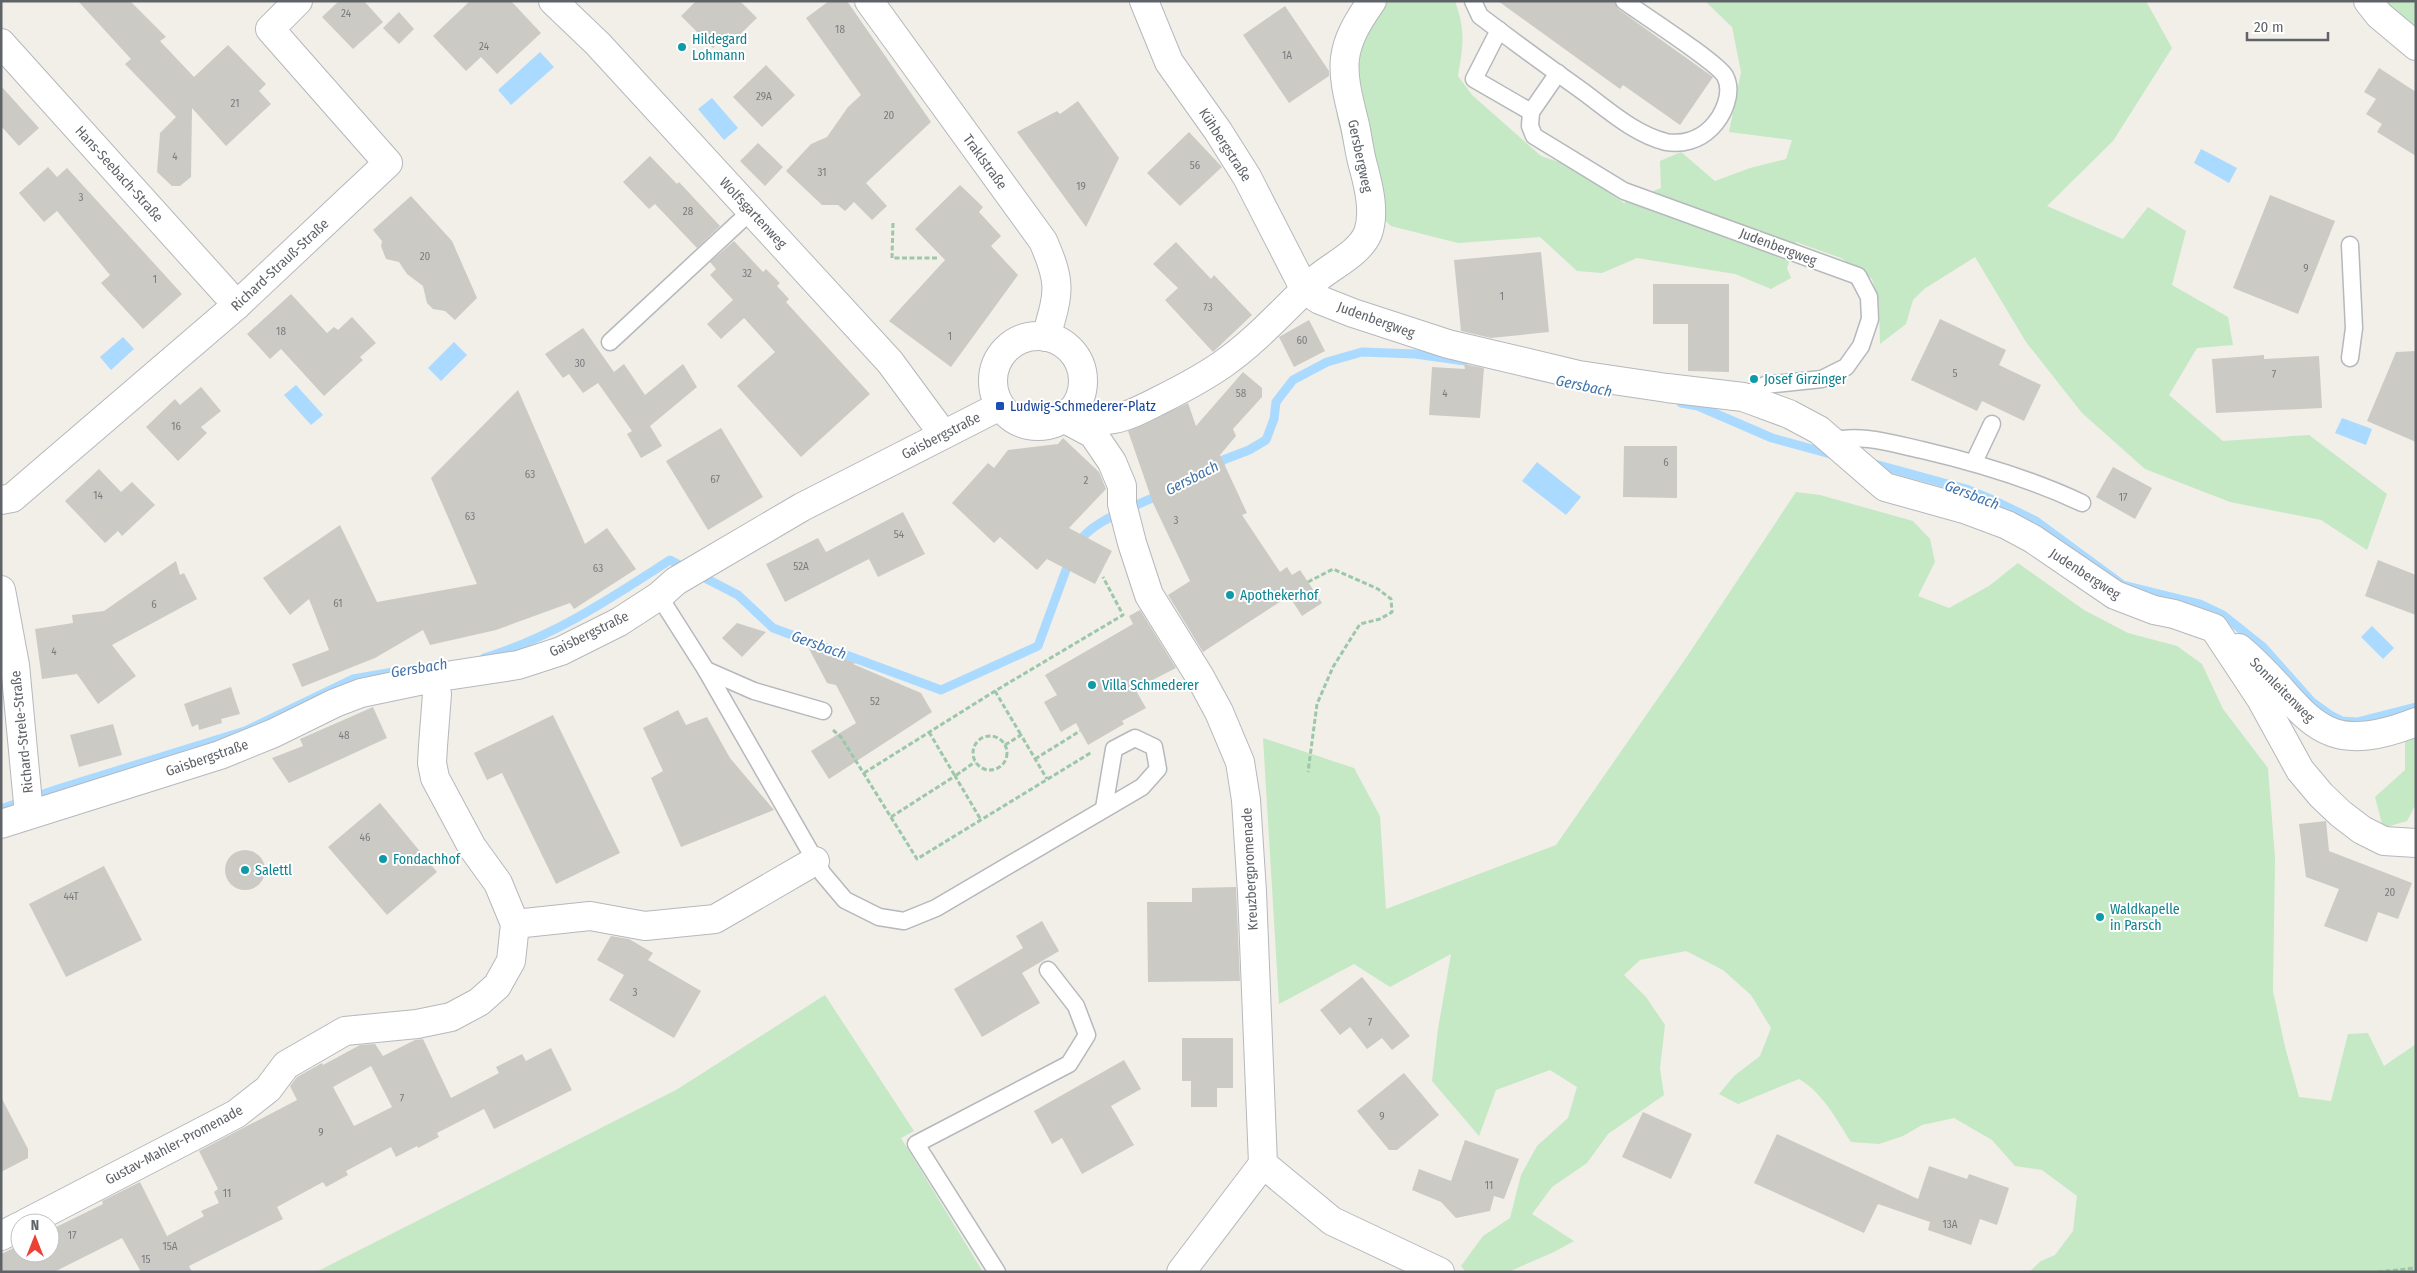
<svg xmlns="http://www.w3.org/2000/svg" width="2417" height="1273" font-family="'Fira Sans Condensed',sans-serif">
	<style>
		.green { fill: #c5e8c5 }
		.water { fill: #aadaff }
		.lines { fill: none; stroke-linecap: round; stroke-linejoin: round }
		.stream { stroke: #aadaff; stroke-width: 9 }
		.building { fill: #cccac5; fill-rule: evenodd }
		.lane-casing { stroke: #b5b8bc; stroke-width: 19 }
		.street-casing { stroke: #b5b8bc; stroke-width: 30 }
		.path { stroke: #9cc7a9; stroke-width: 3; stroke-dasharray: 5 2.5; stroke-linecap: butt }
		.lane { stroke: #fff; stroke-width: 16 }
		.street { stroke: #fff; stroke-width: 28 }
		.culture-dot { fill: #0f9aa8; stroke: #fff; stroke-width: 2 }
		.transit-dot { fill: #1a4fb4; stroke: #fff; stroke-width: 2 }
		.labels { text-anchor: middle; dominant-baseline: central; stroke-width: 4; stroke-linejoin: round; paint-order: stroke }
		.number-label { font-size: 11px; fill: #7a7d7f }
		.culture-label { font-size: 14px; fill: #0d838f; stroke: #fff; text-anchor: start }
		.street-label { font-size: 14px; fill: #5f6368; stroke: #fff }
		.transit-label { font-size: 14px; fill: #164399; stroke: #fff; text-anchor: start }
		.water-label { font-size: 15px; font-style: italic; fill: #4174aa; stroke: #fff }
	</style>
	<rect width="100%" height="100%" fill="#f1efe8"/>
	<!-- green -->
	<g class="green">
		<path d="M1364,1H1455C1466,32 1463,45 1458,76L1472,95L1541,156L1574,167L1624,203L1661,188L1660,161L1681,152L1715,181L1750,168L1786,159L1792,140L1729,132L1741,72L1732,27L1705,1H2146L2172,48L2113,141L2047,206L2123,239L2148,207L2186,231L2172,285L2228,317L2233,345L2197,348L2169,395L2223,441L2309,435L2387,494L2367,550L2321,520L2230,502L2145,469L2082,413L2026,342L1975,257L1924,289L1913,300L1906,324L1880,344L1879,304L1872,279L1841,258L1796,242L1787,268L1791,278L1771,289L1735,274L1637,258L1602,273L1577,271L1540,237L1458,243L1391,226L1355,194L1337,117L1332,60Z"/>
		<path d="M2380,1H2416V35Z"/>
		<path d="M1796,492L1820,495L1913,521L1930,539L1935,562L1918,596L1949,608L1989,586L2018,563L2084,610L2128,633L2177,646L2202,664L2223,709L2268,768L2275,858L2273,991L2285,1047L2299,1097L2331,1101L2348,1034L2368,1033L2384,1066L2416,1044V1272H2029L2041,1261L2055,1255L2073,1231L2077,1196L2042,1170L2015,1166L1992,1140L1954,1118L1922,1125L1903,1136L1879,1144L1851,1142C1836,1119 1823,1093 1799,1079L1738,1104L1719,1094L1734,1076L1760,1056L1771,1028L1751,995L1723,970L1686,951L1640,960L1624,975L1646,997L1665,1025L1660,1068L1664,1095L1608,1134L1587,1163L1552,1187L1532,1214L1574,1241L1554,1252L1508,1272H1466L1461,1266L1483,1236L1510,1218L1521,1175L1537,1146L1568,1118L1577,1087L1550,1070L1496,1090L1479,1136L1432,1081L1438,1029L1451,954L1390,987L1354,964L1279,1004L1263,738L1354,768L1380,816L1386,909L1556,845L1688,655Z"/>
		<path d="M2416,734V804L2407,821L2383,828L2375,797L2405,770V740Z"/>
		<path d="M825,995L914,1131L901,1138L983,1272H316L676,1090Z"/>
	</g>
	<!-- water -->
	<g class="water">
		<path d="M540,52L554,67L511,105L498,90Z"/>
		<path d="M712,98L738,128L724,140L698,109Z"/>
		<path d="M2201,149L2237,168L2229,183L2194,163Z"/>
		<path d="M123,337L134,349L111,370L100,357Z"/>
		<path d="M454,342L467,355L441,381L428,368Z"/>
		<path d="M296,385L323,415L311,425L284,395Z"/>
		<path d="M2342,418L2372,429L2366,445L2335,433Z"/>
		<path d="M1537,462L1581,497L1566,515L1522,481Z"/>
		<path d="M2372,626L2394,648L2383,659L2361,637Z"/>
	</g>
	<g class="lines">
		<!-- stream -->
		<g class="stream">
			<path d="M1681,403L1698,406L1772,438L1834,455"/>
			<path d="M1871,463L1966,489L1993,500L2036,521L2123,585L2200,604L2223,615L2263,647L2312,702L2330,715L2342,721L2357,722L2416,707"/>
			<path d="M1216,468L1223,460L1249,450L1266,440L1274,419L1276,402L1293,380L1327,362L1362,352L1415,354L1465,361"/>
			<path d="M1078,545C1087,522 1139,505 1161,494"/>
			<path d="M484,658C553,637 610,599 670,560L738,595L773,628L941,690L1038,646L1070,559"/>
			<path d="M1,809L58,789L245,731L353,679L405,670"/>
		</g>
	</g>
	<!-- building -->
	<g class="building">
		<path d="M78,1H130L166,37L160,41L194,77L228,45L266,84L259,91L271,104L226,146L192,108L191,177L180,186H172L157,172L160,133L176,117L125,64L131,59Z"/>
		<path d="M339,1H364L383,22L353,49L322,17Z"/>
		<path d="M470,1H511L541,33L497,74L481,57L466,71L433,36Z"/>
		<path d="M696,1H740L757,18L729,45L723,38L713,48L681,16Z"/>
		<path d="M829,1H847L931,122L866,183L887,206L872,220L854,202L845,211L838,205H822L786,171L811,144L827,137L848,107L861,95L806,18Z"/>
		<path d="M1498,1H1614L1618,9L1713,77L1680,125L1623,85L1620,89Z"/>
		<path d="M1285,6L1329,71V76L1289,103L1243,35Z"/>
		<path d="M399,12L414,29L399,44L383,28Z"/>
		<path d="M766,65L795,95L762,127L733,97Z"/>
		<path d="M2379,68L2416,92V156L2377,132L2382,124L2366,114L2376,99L2364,92Z"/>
		<path d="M1,86L39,128L19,146L1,126Z"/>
		<path d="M1078,101L1119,158L1086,227L1017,132L1057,111L1060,114Z"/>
		<path d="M1189,132L1222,167L1180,206L1147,173Z"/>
		<path d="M758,143L783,167L765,186L740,161Z"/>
		<path d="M650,156L677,184L679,182L720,226L697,248L655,204L649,209L623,182Z"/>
		<path d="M48,167L57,177L67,168L182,294L143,329L101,283L110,275L57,211L44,222L19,193Z"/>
		<path d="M960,185L983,207L979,212L1001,236L991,246L1018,275L951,367L889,321L945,260L915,229Z"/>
		<path d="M2270,195L2335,221L2298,314L2233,288Z"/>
		<path d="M411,196L452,241L477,298L455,320L445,311L433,309L427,303L423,286L407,274L399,262L386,259L381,246L382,241L373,230Z"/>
		<path d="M734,241L763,272L766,269L780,283L777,286L789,299L786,302L870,394L801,457L737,386L775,352L744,318L721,339L707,324L733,300L710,275L716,269L710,262Z"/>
		<path d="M1176,242L1211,279L1214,275L1252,315L1213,352L1165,300L1178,288L1153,264Z"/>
		<path d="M1541,252L1549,332L1491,338L1461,331L1454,260Z"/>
		<path d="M1653,284H1729V372L1688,371V324H1653Z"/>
		<path d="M291,294L327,333L334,327L338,330L352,317L376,343L360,357L363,360L324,396L281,349L270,359L247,334Z"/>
		<path d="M1940,319L2006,350L1999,365L2041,385L2024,421L1982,401L1977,411L1911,380Z"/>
		<path d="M1309,320L1325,351L1294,367L1279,337Z"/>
		<path d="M583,328L614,372L624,364L645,395L683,364L697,387L650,426L662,446L641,458L627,434L632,431L598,383L583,393L569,374L563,378L545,354Z"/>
		<path d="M2416,351V442L2367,421L2396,352Z"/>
		<path d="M2264,355V359L2319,356L2322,408L2216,413L2212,359Z"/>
		<path d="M1464,364L1484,368L1480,418L1429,415L1432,367L1465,369Z"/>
		<path d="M1243,372L1262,388V397L1233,429L1236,436L1220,455L1247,513L1242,515L1280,572L1287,567L1292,575L1300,570L1322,603L1302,616L1289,596L1203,652L1168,595L1190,581L1153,503L1128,431L1188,403L1196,426Z"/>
		<path d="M201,387L221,411L201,427L207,433L178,461L146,427L175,399L180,405Z"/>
		<path d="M518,390L585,544L607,528L636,569L574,609L570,603L496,630L430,645L423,630L375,658L302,687L292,664L329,650L309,599L290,615L263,578L340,525L377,602L477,584L431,478Z"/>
		<path d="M721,428L763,497L708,530L666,461Z"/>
		<path d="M1063,438L1099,472L1106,489L1069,528L1112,551L1095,584L1047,559L1037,570L1000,537L994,543L952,503L988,463L994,468L1008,450L1058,444Z"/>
		<path d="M1624,446H1677V498L1623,497Z"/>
		<path d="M2113,467L2152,488L2135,519L2096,497Z"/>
		<path d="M99,469L121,492L132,482L155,505L122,536L118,531L105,543L65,501Z"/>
		<path d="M903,512L925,554L878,577L869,559L785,602L766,564L818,538L826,552Z"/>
		<path d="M2378,560L2416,575V615L2365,596Z"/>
		<path d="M176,561L180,575L184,573L197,599L112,645L136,676L98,704L77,674L42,679L35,629L73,623L72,615L104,611Z"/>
		<path d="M1140,610L1176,668L1135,689L1146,708L1122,721L1124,724L1088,745L1076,723L1061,732L1044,702L1057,695L1045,675L1133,624L1129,616Z"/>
		<path d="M737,623L766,632L742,657L722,638Z"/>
		<path d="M808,647L856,663L853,664L921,693L932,712L829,779L811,751L856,723L836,685L827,683Z"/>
		<path d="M231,687L240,714L221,719L222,723L199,730L198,724L192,727L184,704Z"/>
		<path d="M373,707L387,738L289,783L272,758L303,746L300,739Z"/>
		<path d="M678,710L686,725L707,717L730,758L774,810L681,847L651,778L663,771L643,728Z"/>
		<path d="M553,715L620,853L556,884L502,773L487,780L474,753Z"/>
		<path d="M113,724L122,755L79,767L70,735Z"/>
		<path d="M380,803L437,872L387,915L328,847Z"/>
		<path d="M2326,821L2329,851L2412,883L2398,919L2378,912L2367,942L2324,926L2339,889L2306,877L2299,824Z"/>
		<circle cx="245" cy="870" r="20"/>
		<path d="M104,866L142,940L66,977L29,904Z"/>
		<path d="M1236,887L1240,981L1148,982L1147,902H1192V888Z"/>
		<path d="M1042,921L1059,951L1022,973L1040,1003L982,1037L954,989L1023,948L1016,936Z"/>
		<path d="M611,936L629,939L653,953L648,960L701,991L674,1038L609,1000L624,975L597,960Z"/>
		<path d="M1362,977L1410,1036L1392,1050L1382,1038L1367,1049L1350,1027L1340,1035L1320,1010Z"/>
		<path d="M1182,1038H1233V1088H1217V1107H1191V1081H1182Z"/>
		<path d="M423,1039L451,1098L499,1073L496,1067L522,1054L526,1061L551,1048L572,1090L494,1129L484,1109L437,1133L439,1137L418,1148L417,1146L396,1157L391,1147L346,1171L348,1175L326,1187L323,1182L277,1207L283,1219L189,1266L192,1272H141L122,1238L54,1272H1V1254L20,1245V1253H50V1230L103,1204L102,1201L140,1182L167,1236L204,1216L201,1211L219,1203L214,1192L218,1189L199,1151L297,1100L290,1086L297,1077L322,1063L323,1065L360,1045L375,1044L383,1056L415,1040ZM371,1066L392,1107L354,1126L333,1087Z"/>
		<path d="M1124,1060L1141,1089L1111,1106L1134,1145L1082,1174L1062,1138L1052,1144L1034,1111Z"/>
		<path d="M1404,1073L1439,1115L1397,1150H1389L1357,1111Z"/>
		<path d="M1,1097L28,1149V1158L1,1172Z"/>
		<path d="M1643,1112L1692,1134L1671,1179L1622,1157Z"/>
		<path d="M1777,1134L1918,1199L1929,1166L1967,1179L1969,1174L2009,1188L1997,1225L1980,1219L1971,1245L1928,1230L1930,1222L1878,1204L1864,1233L1754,1183Z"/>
		<path d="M1465,1140L1519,1159L1504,1199L1494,1196L1490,1211L1456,1218L1441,1202L1412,1190L1419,1169L1451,1181Z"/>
	</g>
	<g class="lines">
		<!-- lane casing -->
		<g class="lane-casing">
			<g id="lane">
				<path d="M1473,1L1480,16C1513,41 1547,66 1581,90C1607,109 1634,134 1666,142C1682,145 1699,140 1711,128C1723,116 1734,93 1725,76C1717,62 1642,14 1624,1"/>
				<path d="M1499,30L1474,79L1531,112L1558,73"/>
				<path d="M1531,112L1530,126L1534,136L1624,191L1858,276L1869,297L1870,319L1861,346L1846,367L1822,379L1765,385L1743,397"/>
				<path d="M610,342L751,211"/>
				<path d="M2350,358L2354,328L2350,245"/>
				<path d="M1832,441C1860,433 1894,444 1922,450C1978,463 2031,479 2082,503"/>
				<path d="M1974,462L1992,424"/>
				<path d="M659,596L706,670L823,874L845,900L879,917L904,921L936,908L1142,787L1158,769L1154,747L1135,738L1114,749L1104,808"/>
				<path d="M706,670L754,691L823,711"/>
				<path d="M997,1272L916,1144L1069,1064L1087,1035L1076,1006L1048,970"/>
			</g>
		</g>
		<!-- street casing -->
		<g class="street-casing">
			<g id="street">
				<path d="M553,1L598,44L890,362L943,434"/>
				<path d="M869,1L1043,241C1062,284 1059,292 1046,337"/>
				<path d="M1144,1L1169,62L1218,131L1247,177L1305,290L1320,300L1353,313L1448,344L1579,375L1667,388L1743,397L1789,414L1819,430L1885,487L1964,509L2007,525L2033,539L2115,595L2154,610L2174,614L2214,628L2261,699L2300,770L2321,795L2341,814L2362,830L2384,841L2416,843"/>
				<path d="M2368,1L2379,15L2416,46"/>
				<path d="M1,43L237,305"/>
				<circle cx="1038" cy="381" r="45"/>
				<path d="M1073,409C1102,432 1132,414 1160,400C1182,389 1203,378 1223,364C1256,341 1283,310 1312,283C1328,267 1359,255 1368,233C1375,213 1369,188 1364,169C1359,153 1358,137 1354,121C1340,66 1338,49 1372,1"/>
				<path d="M1063,418L1093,434L1112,462L1122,486V504L1132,543L1149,595L1200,677L1219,712L1240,762L1246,800L1252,892L1263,1164L1332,1221L1440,1272"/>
				<path d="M1,500L12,498L237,305L388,163L270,29L298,1"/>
				<path d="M1,590L15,665L29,814"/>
				<path d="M2239,648C2308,705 2310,764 2416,722"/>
				<path d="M1,824L220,755L274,733L335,703L361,693L433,678L518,665L561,651L619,622L659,596L676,581L802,507L1000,406"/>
				<path d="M515,924L590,916L645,926L715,919L815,861"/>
				<path d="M26,1223L236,1114L268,1089L286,1065L345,1031L417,1024L451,1017L479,1002L497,986L511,961L515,924L498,883L472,847L435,778L432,763L433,746L437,694L433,678"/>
				<path d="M1,1236L20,1226"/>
				<path d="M1181,1272L1263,1164"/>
			</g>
		</g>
		<!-- path -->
		<g class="path">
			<path d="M893,223L892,258H937"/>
			<path d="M1308,582L1333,569L1378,589L1391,599L1392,612L1380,619L1360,624L1333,667L1317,704L1308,772"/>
			<path d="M995,691L1021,735"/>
			<path d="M833,730L841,737L917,859L1092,752"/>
			<path d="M929,732L955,776L975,762"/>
			<circle cx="990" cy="753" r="17"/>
			<path d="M1005,745L1021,735L1047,779"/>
			<path d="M1035,759L1080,731"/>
			<path d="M864,773L995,691L1123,615L1103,577"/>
			<path d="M891,817L955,776L981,820"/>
			<path d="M2378,1272L2416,1268"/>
		</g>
		<!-- lane -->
		<use href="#lane" class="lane"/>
		<!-- street -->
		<use href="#street" class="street"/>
	</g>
	<!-- markers -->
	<g class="culture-dot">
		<circle cx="682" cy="47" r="5"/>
		<circle cx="1754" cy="379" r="5"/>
		<circle cx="1230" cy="595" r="5"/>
		<circle cx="1092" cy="685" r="5"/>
		<circle cx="383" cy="859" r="5"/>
		<circle cx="245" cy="870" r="5"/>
		<circle cx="2100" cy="917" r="5"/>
	</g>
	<rect class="transit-dot" x="995" y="401" width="10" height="10" rx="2.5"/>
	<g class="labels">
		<!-- number labels -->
		<g class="number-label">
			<text x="346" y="13">24</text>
			<text x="840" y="29">18</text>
			<text x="484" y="46">24</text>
			<text x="1287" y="55">1A</text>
			<text x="764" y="96">29A</text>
			<text x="235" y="103">21</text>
			<text x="889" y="115">20</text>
			<text x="175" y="156">4</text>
			<text x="1195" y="165">56</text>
			<text x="822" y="172">31</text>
			<text x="1081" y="186">19</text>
			<text x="81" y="197">3</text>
			<text x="688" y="211">28</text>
			<text x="425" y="256">20</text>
			<text x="2306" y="268">9</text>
			<text x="747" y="273">32</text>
			<text x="155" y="279">1</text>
			<text x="1502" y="296">1</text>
			<text x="1208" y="307">73</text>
			<text x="281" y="331">18</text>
			<text x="950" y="336">1</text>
			<text x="1302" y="340">60</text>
			<text x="580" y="363">30</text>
			<text x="1955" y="373">5</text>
			<text x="2274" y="374">7</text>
			<text x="1241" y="393">58</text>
			<text x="1445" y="393">4</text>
			<text x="176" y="426">16</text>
			<text x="1666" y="462">6</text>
			<text x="530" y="474">63</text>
			<text x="715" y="479">67</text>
			<text x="1086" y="480">2</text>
			<text x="98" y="495">14</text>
			<text x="2123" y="497">17</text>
			<text x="470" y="516">63</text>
			<text x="1176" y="520">3</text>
			<text x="899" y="534">54</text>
			<text x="801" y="566">52A</text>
			<text x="598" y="568">63</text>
			<text x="338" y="603">61</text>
			<text x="154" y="604">6</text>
			<text x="54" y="651">4</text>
			<text x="875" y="701">52</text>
			<text x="344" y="735">48</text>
			<text x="365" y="837">46</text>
			<text x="2390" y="892">20</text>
			<text x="71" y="896">44T</text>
			<text x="635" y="992">3</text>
			<text x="1370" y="1022">7</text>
			<text x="402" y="1098">7</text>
			<text x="1382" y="1116">9</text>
			<text x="321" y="1132">9</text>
			<text x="1489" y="1185">11</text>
			<text x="227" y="1193">11</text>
			<text x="1950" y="1224">13A</text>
			<text x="72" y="1235">17</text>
			<text x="170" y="1246">15A</text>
			<text x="146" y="1259">15</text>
		</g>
		<!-- culture labels -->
		<g class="culture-label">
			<text x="692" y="39">Hildegard<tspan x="692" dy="16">Lohmann</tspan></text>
			<text x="1764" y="379">Josef Girzinger</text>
			<text x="1240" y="595">Apothekerhof</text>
			<text x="1102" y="685">Villa Schmederer</text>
			<text x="393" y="859">Fondachhof</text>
			<text x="255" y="870">Salettl</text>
			<text x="2110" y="909">Waldkapelle<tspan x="2110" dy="16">in Parsch</tspan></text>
		</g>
		<!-- street labels -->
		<g class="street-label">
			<text transform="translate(1225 145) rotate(57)">Kühbergstraße</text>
			<text transform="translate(1360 156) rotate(78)">Gersbergweg</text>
			<text transform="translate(985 162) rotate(54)">Traklstraße</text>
			<text transform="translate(119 174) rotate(48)">Hans-Seebach-Straße</text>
			<text transform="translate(753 213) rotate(47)">Wolfsgartenweg</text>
			<text transform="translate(1778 247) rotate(21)">Judenbergweg</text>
			<text transform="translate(280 265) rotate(-43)">Richard-Strauß-Straße</text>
			<text transform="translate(1376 320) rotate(20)">Judenbergweg</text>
			<text transform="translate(941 436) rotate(-27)">Gaisbergstraße</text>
			<text transform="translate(2085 574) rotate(33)">Judenbergweg</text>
			<text transform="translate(589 634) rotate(-26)">Gaisbergstraße</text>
			<text transform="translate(2282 690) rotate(45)">Sonnleitenweg</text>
			<text transform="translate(22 732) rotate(-96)">Richard-Strele-Straße</text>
			<text transform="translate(207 758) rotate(-19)">Gaisbergstraße</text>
			<text transform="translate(1250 869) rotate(-93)">Kreuzbergpromenade</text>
			<text transform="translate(174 1145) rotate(-28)">Gustav-Mahler-Promenade</text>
		</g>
		<!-- transit labels -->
		<g class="transit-label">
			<text x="1010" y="406">Ludwig-Schmederer-Platz</text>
		</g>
		<!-- water labels -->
		<g class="water-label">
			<text transform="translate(1584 386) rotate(12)">Gersbach</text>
			<text transform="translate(1192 478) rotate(-27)">Gersbach</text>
			<text transform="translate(1972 495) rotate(21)">Gersbach</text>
			<text transform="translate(819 645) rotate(20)">Gersbach</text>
			<text transform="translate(419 668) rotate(-9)">Gersbach</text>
		</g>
	</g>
	<!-- border -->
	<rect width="2417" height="1273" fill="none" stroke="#5f6368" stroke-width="5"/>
	<!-- north arrow -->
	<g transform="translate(35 1238)"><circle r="24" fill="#ffffff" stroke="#bfc1c3"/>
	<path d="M0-4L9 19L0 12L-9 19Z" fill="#ea4335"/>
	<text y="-8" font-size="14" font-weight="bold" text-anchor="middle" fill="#5f6368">N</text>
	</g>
	<!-- scale -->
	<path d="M2247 32v8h81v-8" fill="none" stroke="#5f6368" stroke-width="2.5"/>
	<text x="2254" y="32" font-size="15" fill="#5f6368" stroke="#ffffff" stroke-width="4" paint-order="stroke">20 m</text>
</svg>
